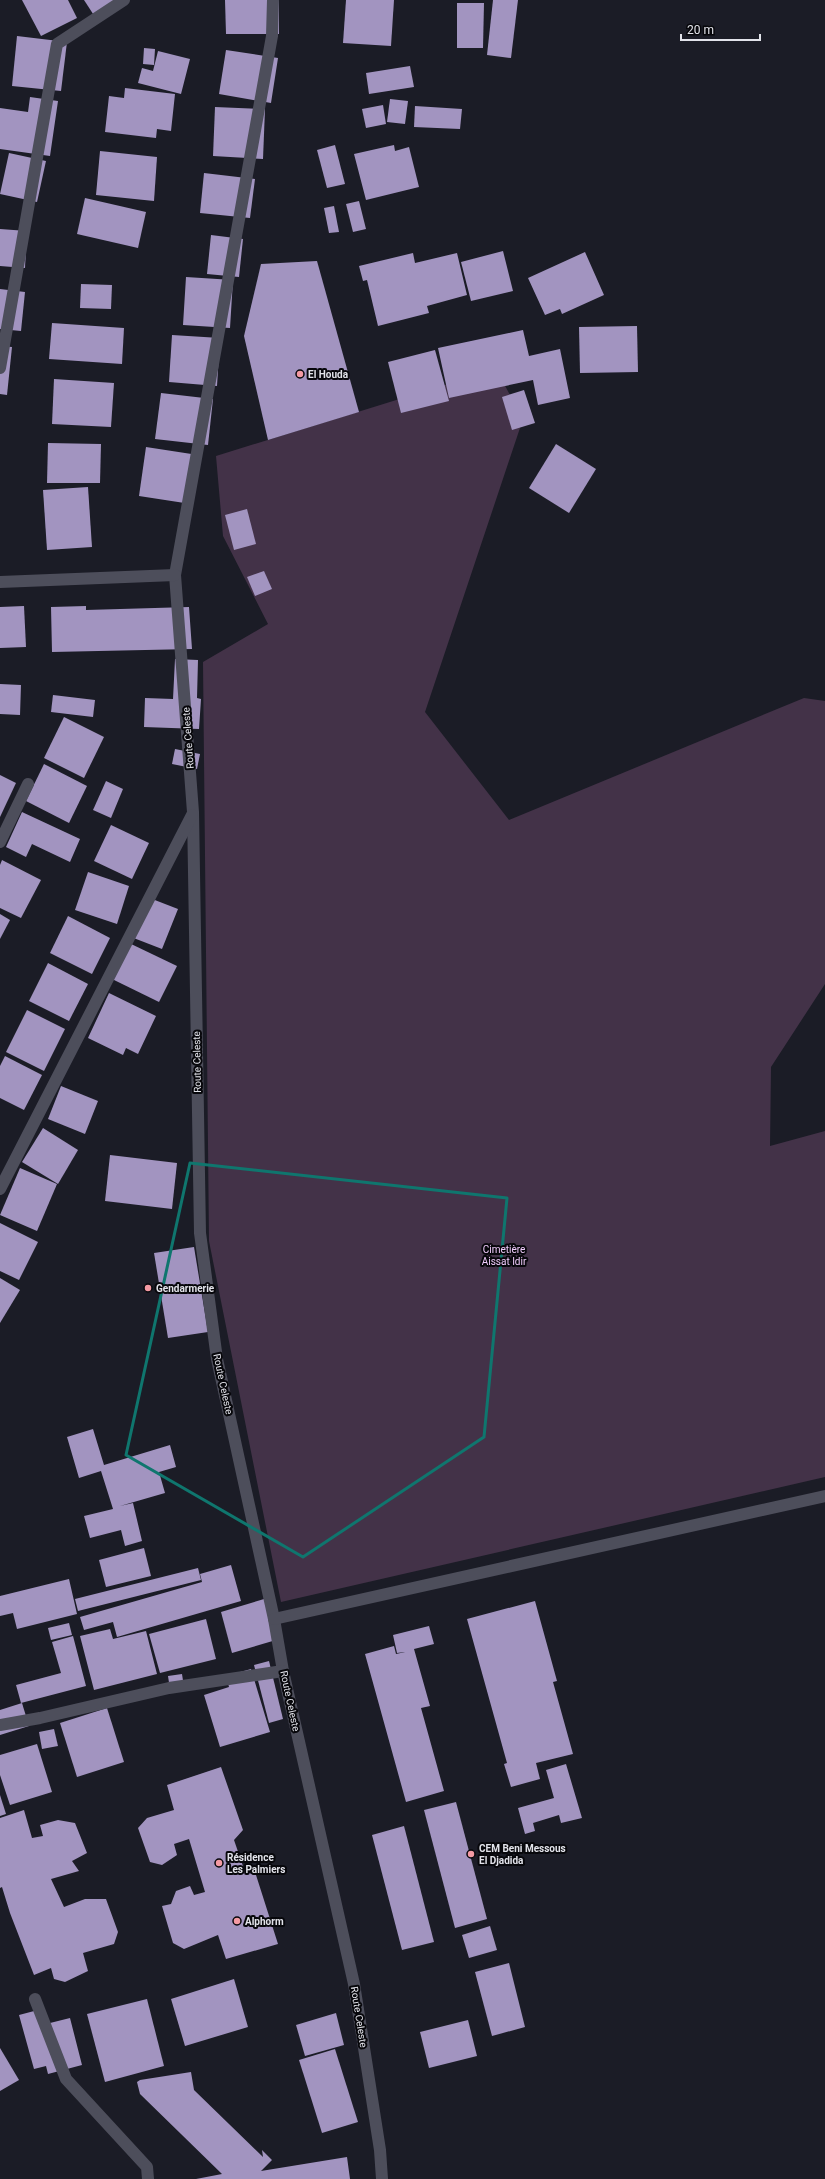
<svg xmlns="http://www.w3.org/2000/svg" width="825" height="2179" font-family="Roboto,sans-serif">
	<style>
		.green { fill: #433248 }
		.building { fill: #a294c0 }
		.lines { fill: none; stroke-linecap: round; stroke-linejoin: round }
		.minor { stroke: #4d4e5b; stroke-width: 12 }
		.marked { fill: none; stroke: #0f766e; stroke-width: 3; stroke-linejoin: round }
		.poi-dot { fill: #f49aa3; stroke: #07070b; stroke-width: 1.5 }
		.labels { text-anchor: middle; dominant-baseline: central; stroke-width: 4; stroke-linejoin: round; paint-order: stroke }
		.poi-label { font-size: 10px; font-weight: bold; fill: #e2e3ea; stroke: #07070b; text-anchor: start }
		.street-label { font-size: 10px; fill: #e2e3ea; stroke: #07070b }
		.park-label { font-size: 10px; fill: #f1ccfd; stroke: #07070b }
	</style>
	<rect width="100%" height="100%" fill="#1b1c26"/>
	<!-- green -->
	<path class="green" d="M496,369L523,419L425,712L509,820L804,698L825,701V984L771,1067L770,1146L825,1131V1477L281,1602L209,1241L203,662L268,624L223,536L216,456Z"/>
	<!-- building -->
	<g class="building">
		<path d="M22,0H68L77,18L41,36Z"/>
		<path d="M84,0H128L97,20Z"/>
		<path d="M225,0H279V34H226Z"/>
		<path d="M346,0H394L391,46L343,43Z"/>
		<path d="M493,0H518L511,58L487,55Z"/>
		<path d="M457,3H484L483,48H457Z"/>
		<path d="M17,36L67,42L61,91L12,86Z"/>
		<path d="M144,48L155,49L154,65L143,64Z"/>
		<path d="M226,50L278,58L271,103L219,94Z"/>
		<path d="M158,51L190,59L181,94L138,83L142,68L153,71Z"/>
		<path d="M410,66L414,87L369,94L366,73Z"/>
		<path d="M125,88L175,94L171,131L157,129L156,138L105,132L109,96L124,98Z"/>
		<path d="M30,97L58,101L50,156L0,149V108L28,112Z"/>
		<path d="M390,99L408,101L405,124L387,122Z"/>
		<path d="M383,105L386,124L366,128L362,109Z"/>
		<path d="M415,106L462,109L460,129L414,127Z"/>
		<path d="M215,107L265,109L263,159L213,156Z"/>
		<path d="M335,145L345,184L327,188L317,150Z"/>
		<path d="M394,145L395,151L409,147L419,187L366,200L354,154Z"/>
		<path d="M100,151L157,157L154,201L96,195Z"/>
		<path d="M9,153L46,161L37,202L0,194Z"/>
		<path d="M204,173L255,179L250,218L200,213Z"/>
		<path d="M85,198L146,212L138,248L77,234Z"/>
		<path d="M359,201L366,229L353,232L346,204Z"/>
		<path d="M334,206L339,232L329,233L324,208Z"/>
		<path d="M0,229L27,231L25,268L0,266Z"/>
		<path d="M211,235L243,239L239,277L207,274Z"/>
		<path d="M503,251L513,291L471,301L461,262Z"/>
		<path d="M585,252L604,295L562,314L560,309L545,315L528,278Z"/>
		<path d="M413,253L415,263L457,253L467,295L427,306L429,313L378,326L367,280L363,281L359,266Z"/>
		<path d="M317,261L359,412L268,440L244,336L261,264Z"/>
		<path d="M186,277L233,280L230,328L183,325Z"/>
		<path d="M81,284L112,285L111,309L80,308Z"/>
		<path d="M0,289L25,292L21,331L0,329Z"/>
		<path d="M52,323L124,328L122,364L49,359Z"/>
		<path d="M637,326L638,372L580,373L579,327Z"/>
		<path d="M523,330L529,356L560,349L570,398L538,405L533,380L449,398L438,348Z"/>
		<path d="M172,335L220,338L217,386L169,382Z"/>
		<path d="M0,346L12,347L7,395L0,394Z"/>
		<path d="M435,350L449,401L401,413L388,362Z"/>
		<path d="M54,379L114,383L111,427L52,424Z"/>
		<path d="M524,390L535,423L512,430L502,397Z"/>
		<path d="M161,393L213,399L208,445L155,439Z"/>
		<path d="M48,443L101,444L100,483H47Z"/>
		<path d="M556,444L596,469L569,513L529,488Z"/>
		<path d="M146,447L198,455L191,504L139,496Z"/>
		<path d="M88,487L92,547L47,550L43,490Z"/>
		<path d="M247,509L256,544L234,550L225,515Z"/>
		<path d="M264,571L272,589L255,596L247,577Z"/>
		<path d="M24,606L26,647L0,648V607Z"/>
		<path d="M86,606V610L189,607L192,649L52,652L51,607Z"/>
		<path d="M175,659L198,660L197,698L201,699L199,729L144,727L145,698L173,699Z"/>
		<path d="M0,684L21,685L20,715L0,714Z"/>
		<path d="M53,695L95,700L93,717L51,712Z"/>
		<path d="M64,717L104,737L84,778L44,758Z"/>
		<path d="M175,749L200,754L197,769L172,764Z"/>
		<path d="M44,764L87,786L69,823L26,801Z"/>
		<path d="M0,775L16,783L0,817Z"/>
		<path d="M106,781L123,789L111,818L93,810Z"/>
		<path d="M22,812L80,839L70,862L32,844L26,857L6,847Z"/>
		<path d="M111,825L149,843L132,879L94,861Z"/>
		<path d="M2,860L41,880L21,918L0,908V865Z"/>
		<path d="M88,872L129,886L117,924L75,910Z"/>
		<path d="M147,897L178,909L162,949L131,937Z"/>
		<path d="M0,914L10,920L0,939Z"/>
		<path d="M68,916L110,938L92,974L50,953Z"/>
		<path d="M129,943L177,966L159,1002L112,979Z"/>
		<path d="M48,963L88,984L69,1021L29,1001Z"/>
		<path d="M109,993L156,1016L138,1054L126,1048L123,1055L88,1038Z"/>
		<path d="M27,1010L65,1029L44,1071L6,1052Z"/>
		<path d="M5,1056L42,1075L24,1110L0,1098V1066Z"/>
		<path d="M61,1086L98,1101L85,1134L48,1119Z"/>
		<path d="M43,1128L78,1150L58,1184L22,1162Z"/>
		<path d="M110,1155L177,1163L172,1209L105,1201Z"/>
		<path d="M20,1168L57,1184L37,1231L0,1215Z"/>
		<path d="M0,1223L38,1242L19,1280L0,1271Z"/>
		<path d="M194,1247L208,1332L168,1338L154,1253Z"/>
		<path d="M0,1278L20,1290L0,1323Z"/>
		<path d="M93,1429L104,1465L170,1445L176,1467L159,1472L165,1493L120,1506L133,1503L142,1541L125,1546L121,1530L90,1538L84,1516L113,1509L101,1471L79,1478L67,1437Z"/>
		<path d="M144,1548L151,1576L106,1587L99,1560Z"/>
		<path d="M231,1565L241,1601L117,1637L113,1622L84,1630L80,1617L202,1582L200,1574Z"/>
		<path d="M198,1568L201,1580L78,1611L75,1599Z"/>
		<path d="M69,1579L77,1614L17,1629L13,1613L0,1616V1596Z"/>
		<path d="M264,1599L276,1640L232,1653L221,1612Z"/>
		<path d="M535,1601L557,1681L553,1682L573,1754L536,1763L540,1779L511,1787L504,1764L507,1763L467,1619Z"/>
		<path d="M206,1619L216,1659L160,1673L149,1634Z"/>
		<path d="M69,1623L72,1635L51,1640L48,1628Z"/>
		<path d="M429,1626L434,1644L414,1649L430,1706L421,1708L444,1791L406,1802L365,1654L394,1646L396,1654L405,1652L397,1653L393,1635Z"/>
		<path d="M110,1629L113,1639L146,1631L157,1674L94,1690L80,1636Z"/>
		<path d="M73,1636L86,1686L21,1703L16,1685L61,1673L52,1642Z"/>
		<path d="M269,1661L283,1719L269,1723L254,1665Z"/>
		<path d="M251,1669L270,1732L220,1747L204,1695L229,1687L226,1676Z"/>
		<path d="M182,1674L184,1687L170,1689L168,1676Z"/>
		<path d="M22,1703L29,1726L0,1735V1710Z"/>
		<path d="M107,1708L124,1762L77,1777L60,1723Z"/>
		<path d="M54,1729L58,1746L42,1749L39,1732Z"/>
		<path d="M37,1744L52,1792L10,1805L0,1775V1755Z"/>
		<path d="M566,1764L582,1818L561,1823L559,1815L533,1823L535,1831L525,1834L518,1808L554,1798L546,1770Z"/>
		<path d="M221,1767L243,1830L234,1840L245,1872L256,1875L278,1944L226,1959L218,1935L184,1949L173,1943L162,1906L171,1904L176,1891L190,1886L194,1895L205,1892L189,1839L174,1844L177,1855L162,1865L150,1862L138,1828L147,1818L174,1810L167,1785Z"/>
		<path d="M0,1795L6,1814L0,1816Z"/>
		<path d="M456,1802L487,1919L455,1928L424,1810Z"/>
		<path d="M24,1810L32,1838L43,1836L40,1825L58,1820L75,1823L87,1853L72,1861L79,1871L51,1879L64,1907L85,1899H106L118,1932L114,1944L83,1953L88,1971L65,1982L54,1979L51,1968L34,1975L10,1913L2,1887L0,1888V1818Z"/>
		<path d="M404,1826L434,1942L402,1950L372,1835Z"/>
		<path d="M490,1926L497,1950L469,1958L462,1935Z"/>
		<path d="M509,1963L525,2027L492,2036L475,1972Z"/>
		<path d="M234,1979L248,2027L185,2046L171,1999Z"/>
		<path d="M147,1999L164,2066L105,2082L87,2014Z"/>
		<path d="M38,2010L42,2025L70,2018L82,2065L48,2074L46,2066L34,2069L19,2015Z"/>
		<path d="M336,2013L344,2045L305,2056L296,2025Z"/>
		<path d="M468,2020L477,2056L429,2068L420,2032Z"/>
		<path d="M0,2048L19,2080L0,2091Z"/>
		<path d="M335,2049L358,2122L322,2133L299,2060Z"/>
		<path d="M191,2072L194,2090L263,2157L262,2150L272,2160L261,2171L347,2157L350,2179H196L222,2174L140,2094L137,2082L140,2080Z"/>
	</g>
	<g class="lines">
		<!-- minor -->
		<g class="minor">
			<path d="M273,0L272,36L175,575L193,812L200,1233L217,1359L274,1619L283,1671L354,1984L380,2150L382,2179"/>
			<path d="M0,368L57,44L124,0"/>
			<path d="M0,582L175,575"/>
			<path d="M0,842L28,784"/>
			<path d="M0,1189L192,815"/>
			<path d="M274,1619L825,1496"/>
			<path d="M0,1725L40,1718L169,1688L283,1671"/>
			<path d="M35,1999L66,2079L147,2167L148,2179"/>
		</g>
	</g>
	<!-- marked area -->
	<path class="marked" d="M190,1163L507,1198L484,1437L303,1557L126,1455Z"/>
	<!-- markers -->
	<g class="poi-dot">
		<circle cx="300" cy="374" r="4"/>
		<circle cx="148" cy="1288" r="4"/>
		<circle cx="471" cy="1854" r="4"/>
		<circle cx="219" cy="1863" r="4"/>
		<circle cx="237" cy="1921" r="4"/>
	</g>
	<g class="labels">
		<!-- poi labels -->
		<g class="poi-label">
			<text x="308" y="374">El Houda</text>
			<text x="156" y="1288">Gendarmerie</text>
			<text x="479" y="1848">CEM Beni Messous<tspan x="479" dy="12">El Djadida</tspan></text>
			<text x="227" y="1857">Résidence<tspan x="227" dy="12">Les Palmiers</tspan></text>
			<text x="245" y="1921">Alphorm</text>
		</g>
		<!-- street labels -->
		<g class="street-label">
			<text transform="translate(188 738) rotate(-94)">Route Celeste</text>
			<text transform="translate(197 1062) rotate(-91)">Route Celeste</text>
			<text transform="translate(223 1384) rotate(78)">Route Celeste</text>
			<text transform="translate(290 1701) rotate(78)">Route Celeste</text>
			<text transform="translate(359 2017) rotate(81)">Route Celeste</text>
		</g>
		<!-- park labels -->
		<g class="park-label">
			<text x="504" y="1249">Cimetière<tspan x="504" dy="12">Aissat Idir</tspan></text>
		</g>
	</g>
	<!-- scale -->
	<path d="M681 34v6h79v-6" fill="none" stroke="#e2e3ea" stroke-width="2"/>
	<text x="687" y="34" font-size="12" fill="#e2e3ea" stroke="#07070b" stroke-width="3" paint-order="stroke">20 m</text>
</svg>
